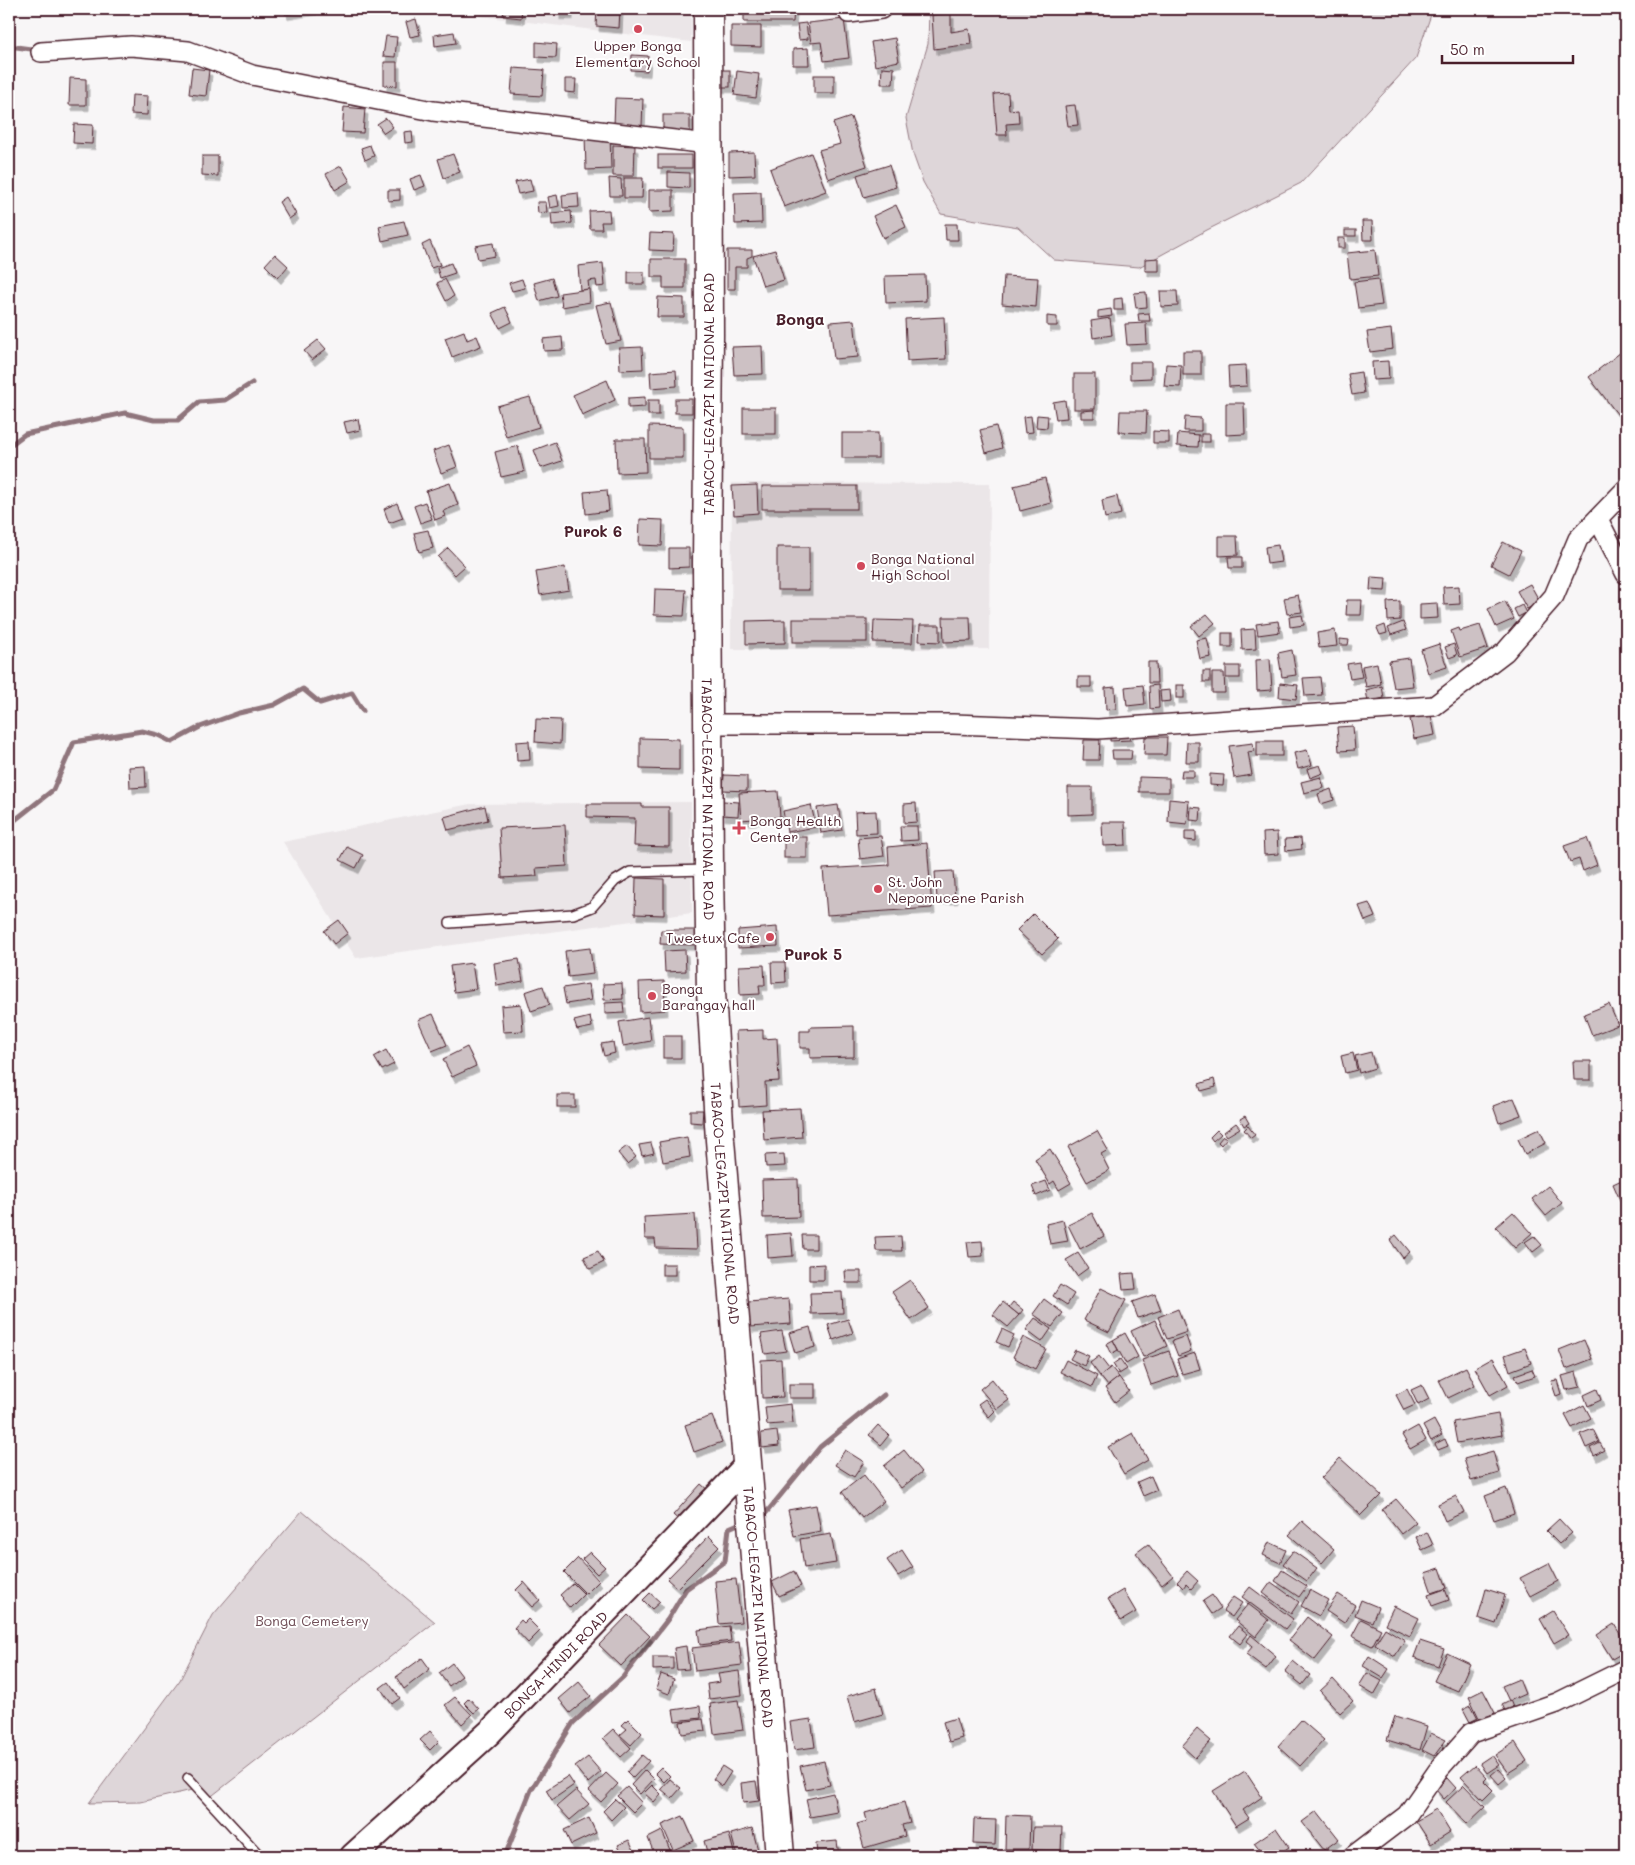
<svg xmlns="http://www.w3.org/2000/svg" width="1635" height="1865" font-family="Mali,sans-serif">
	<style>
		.built { fill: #ebe6e8 }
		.green { fill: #ded6d9; stroke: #947a82 }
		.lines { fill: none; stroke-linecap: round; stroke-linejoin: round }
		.stream { stroke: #8f747b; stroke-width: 5 }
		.building { fill: #cdc1c4; stroke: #4a1f2b; filter: url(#shadow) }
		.service-casing { stroke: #4a1f2b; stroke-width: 12 }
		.minor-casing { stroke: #4a1f2b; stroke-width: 22 }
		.tertiary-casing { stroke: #4a1f2b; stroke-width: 28 }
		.primary-casing { stroke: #4a1f2b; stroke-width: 31 }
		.service { stroke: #fff; stroke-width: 9 }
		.minor { stroke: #fff; stroke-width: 19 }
		.tertiary { stroke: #fff; stroke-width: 24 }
		.primary { stroke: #fff; stroke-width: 28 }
		.poi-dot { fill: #d1495b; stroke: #fff; stroke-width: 2 }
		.labels { text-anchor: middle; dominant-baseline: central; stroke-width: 4; stroke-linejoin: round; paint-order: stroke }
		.poi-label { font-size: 14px; fill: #4a1f2b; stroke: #fff; text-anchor: start }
		.street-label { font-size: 14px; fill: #4a1f2b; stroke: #fff }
		.park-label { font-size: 14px; fill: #6f4d56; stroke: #fff }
		.neighbourhood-label { font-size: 15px; font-weight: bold; fill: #4a1f2b; stroke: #fff }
		.quarter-label { font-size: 16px; font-weight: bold; fill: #4a1f2b; stroke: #fff }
	</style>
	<defs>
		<filter id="shadow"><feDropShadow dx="3" dy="5.5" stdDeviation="0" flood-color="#0004"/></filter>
	</defs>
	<rect width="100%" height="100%" fill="#f8f6f7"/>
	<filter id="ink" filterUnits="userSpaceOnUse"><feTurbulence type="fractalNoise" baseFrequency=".02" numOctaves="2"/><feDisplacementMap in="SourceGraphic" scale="10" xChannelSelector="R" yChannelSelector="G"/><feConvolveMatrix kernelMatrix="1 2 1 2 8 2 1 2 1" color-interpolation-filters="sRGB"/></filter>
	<g filter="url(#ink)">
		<!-- built -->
		<g class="built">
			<path d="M480,9H691V42L480,16Z"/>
			<path d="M732,483L990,484L989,649H731Z"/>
			<path d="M691,802L692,913L356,958L283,842L470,804Z"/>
		</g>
		<!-- green -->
		<g class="green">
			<path d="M929,9H1433L1416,58L1301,183L1207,230L1139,267L1054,260L1018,227L941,214L923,182L913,154L906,118L928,44Z"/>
			<path d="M302,1511L435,1622L204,1802L192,1790L141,1802L89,1803L180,1680L213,1615Z"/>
		</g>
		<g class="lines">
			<!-- stream -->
			<g class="stream">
				<path d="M9,46L31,49"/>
				<path d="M9,446L25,434L125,413L154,420H178L199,402L225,400L252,383"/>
				<path d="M9,822L15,820L53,790L74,742L142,731L158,735L172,742L200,727L239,713L274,705L303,689L320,703L352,693L363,711"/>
				<path d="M760,1516L766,1513L820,1447L884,1395"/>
				<path d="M505,1856L531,1790L573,1723L623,1677L668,1619L686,1589L725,1561L729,1528L743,1522"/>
			</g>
		</g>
		<!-- building -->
		<g class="building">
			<path d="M284,9H314L285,14Z"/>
			<path d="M504,9H522L521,18L503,16Z"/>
			<rect x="557" y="9" width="13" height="5"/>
			<path d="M597,9H620L619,28L596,26Z"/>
			<path d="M744,9H794L793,22H744Z"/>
			<path d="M951,13V32L969,29L971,44L934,49L932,15Z"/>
			<path d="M416,19L420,35L410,37L406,22Z"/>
			<path d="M844,19L849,58L824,61L821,42L811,43L808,23Z"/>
			<path d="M806,23L808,39L799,40L797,24Z"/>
			<path d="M731,26H761V47L731,46Z"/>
			<path d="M454,32L456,43L435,46L434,35Z"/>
			<path d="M386,36L397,37L395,57L383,56Z"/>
			<path d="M895,38L899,61L875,66L871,42Z"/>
			<path d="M536,42L557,44L556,58L536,57Z"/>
			<path d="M808,48L809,65H793V49Z"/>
			<path d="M632,55L648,56L647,71L631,70Z"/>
			<path d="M384,62H397V86L384,85Z"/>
			<path d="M882,67L894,68L893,84H881Z"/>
			<path d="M192,68L209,70L206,96L189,94Z"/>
			<path d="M513,68L544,70L542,96L511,94Z"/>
			<rect x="719" y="70" width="11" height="17"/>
			<path d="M737,71L759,74L756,98L734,95Z"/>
			<rect x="814" y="75" width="20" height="18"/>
			<path d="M70,78L86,79V105H69Z"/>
			<path d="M565,79H576L575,93L565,92Z"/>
			<path d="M1008,93L1009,110L1018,109L1019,123L1006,124L1007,135H997L994,94Z"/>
			<path d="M132,95L148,96L147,115L131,114Z"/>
			<path d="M615,98L643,99L642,126L614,125Z"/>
			<path d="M1075,105L1078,125L1068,126L1065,106Z"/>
			<path d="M344,107L365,109L363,133L342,132Z"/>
			<rect x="663" y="115" width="27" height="19"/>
			<path d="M851,117L867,166L828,179L819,150L840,144L833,123Z"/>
			<path d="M386,118L393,127L384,133L377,124Z"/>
			<path d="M74,124L93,125L92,144L73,143Z"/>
			<path d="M412,131L413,142L405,143L404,132Z"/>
			<path d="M610,134L611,169L586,170L585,135Z"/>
			<path d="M370,145L374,156L365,160L361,148Z"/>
			<path d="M613,145L635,146L634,176H613Z"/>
			<path d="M754,152L755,175L729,176V153Z"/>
			<path d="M811,153L826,191L784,207L770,169Z"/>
			<path d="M453,154L460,172L444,178L438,159Z"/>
			<rect x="658" y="155" width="34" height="13"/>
			<path d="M202,156H218V176L202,175Z"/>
			<path d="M889,165L896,187L864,197L857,175Z"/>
			<path d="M341,166L350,181L335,190L326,174Z"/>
			<path d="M668,172L689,173V188L668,187Z"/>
			<path d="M421,175L425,186L414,190L410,179Z"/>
			<path d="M609,178L621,179L622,196H610Z"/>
			<path d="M624,178H643L642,198H624Z"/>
			<path d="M530,179L533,191L518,194L515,182Z"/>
			<path d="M388,190H400V200L388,201Z"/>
			<path d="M649,190H673V211L649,212Z"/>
			<path d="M761,192L762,223L735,224L734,193Z"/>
			<path d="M578,193L579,207L563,208L562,195Z"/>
			<path d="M557,195L559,206L550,208L548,197Z"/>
			<path d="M286,197L296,214L289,219L279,202Z"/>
			<path d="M537,202H546L547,212L538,213Z"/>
			<path d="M896,205L906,227L883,238L873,216Z"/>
			<path d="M609,210L610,222H601L602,229H590L589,211Z"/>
			<path d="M571,211L572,223L552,225L551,213Z"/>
			<path d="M404,221L408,235L382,241L379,226Z"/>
			<path d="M1362,221H1372L1373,240H1363Z"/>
			<path d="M945,224H957L958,240H946Z"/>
			<rect x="1345" y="230" width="11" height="6"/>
			<path d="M650,233L674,234L673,251L649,250Z"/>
			<rect x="1338" y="238" width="7" height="10"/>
			<path d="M430,241L440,265L431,268L422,245Z"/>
			<path d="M493,243L495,256L478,259L475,246Z"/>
			<path d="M727,250H752V256L747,258V267H735V289H727Z"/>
			<path d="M775,250L784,280L763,286L753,256Z"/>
			<path d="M1375,250L1378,276L1350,279L1347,253Z"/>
			<path d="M275,254L288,266L278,278L265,265Z"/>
			<path d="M1159,258V271H1145V259Z"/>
			<path d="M651,259H685V288H663V277H651Z"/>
			<path d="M451,263L455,273L440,278L437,268Z"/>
			<path d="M603,263L605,286L597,287L596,280L588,281L589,289L580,290L578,266Z"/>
			<rect x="628" y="272" width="16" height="12"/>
			<path d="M925,275L926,301L886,303L885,276Z"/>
			<path d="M1004,276L1038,278L1036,307L1002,304Z"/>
			<path d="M552,278L557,296L539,301L534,283Z"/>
			<path d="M445,279L454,296L446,301L437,283Z"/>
			<path d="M522,279L525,288L512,291L509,283Z"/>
			<path d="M1378,279L1382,305L1358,308L1354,282Z"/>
			<path d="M589,289L590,302L562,307L560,293Z"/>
			<path d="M1160,291H1177L1178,306L1161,307Z"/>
			<path d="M1146,292L1147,307L1136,308L1134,293Z"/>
			<path d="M658,297L684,298V317H657Z"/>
			<path d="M1122,298L1123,310H1114V299Z"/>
			<path d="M611,302L621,341L606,344L596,305Z"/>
			<path d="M505,307L512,322L500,328L492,313Z"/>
			<path d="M1111,309L1112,316L1098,318V311Z"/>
			<path d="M1149,313L1150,321H1139L1138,314Z"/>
			<path d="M1047,316L1057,317V326H1047Z"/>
			<path d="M944,317L946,359L907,361L905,319Z"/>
			<path d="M1110,318L1112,335L1093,338L1091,321Z"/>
			<path d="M854,320L858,357L834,359L830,322Z"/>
			<path d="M1146,323L1147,344L1127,345L1125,324Z"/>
			<path d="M1391,329L1393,349L1370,352L1367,332Z"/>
			<path d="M464,331L467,340L477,336L481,346L452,357L445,338Z"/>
			<path d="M562,337L563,350L544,351L543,339Z"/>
			<path d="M318,340L326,349L312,360L304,351Z"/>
			<path d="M762,346L763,374L734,375L732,347Z"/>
			<path d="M642,347L643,369L620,370L619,348Z"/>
			<rect x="1183" y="351" width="18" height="24"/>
			<path d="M1621,352L1626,359V416L1621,419L1589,377Z"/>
			<path d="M1388,361L1389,379L1373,380L1372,362Z"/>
			<path d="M1130,362H1151V378L1130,379Z"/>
			<path d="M1166,364L1181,365L1180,387L1164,386Z"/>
			<path d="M1246,365L1247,386L1229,387L1228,366Z"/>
			<path d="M676,370L677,386L651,388L650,372Z"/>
			<path d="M1361,372L1364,393L1352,395L1348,374Z"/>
			<rect x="1074" y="374" width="21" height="35"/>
			<path d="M607,380L615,400L582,415L573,395Z"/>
			<path d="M530,397L539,427L506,437L497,406Z"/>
			<path d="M645,397V407L628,408V398Z"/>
			<rect x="675" y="399" width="17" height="14"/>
			<rect x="648" y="400" width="11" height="15"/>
			<path d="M1065,400L1067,418L1056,419L1053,402Z"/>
			<path d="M1226,403H1244L1245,434L1226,435Z"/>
			<rect x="743" y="408" width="33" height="26"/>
			<path d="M1094,410V418H1081V411Z"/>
			<path d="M1120,411H1147L1146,433L1119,432Z"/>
			<path d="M1037,415L1048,416L1047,428L1036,427Z"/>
			<path d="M1031,416L1033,432L1025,433L1023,417Z"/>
			<path d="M1185,417L1201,418V431H1184Z"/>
			<path d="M358,419L360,430L347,433L344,422Z"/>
			<path d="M649,426L683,427V458H649Z"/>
			<path d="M996,426L1002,448L986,453L980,430Z"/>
			<path d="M1153,431L1169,432V443H1153Z"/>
			<rect x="842" y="433" width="36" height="25"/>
			<path d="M1178,433L1199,435L1198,447L1177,446Z"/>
			<rect x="1201" y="434" width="9" height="8"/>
			<path d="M616,439H645L646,472L617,473Z"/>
			<path d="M555,442L562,461L541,468L534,450Z"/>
			<path d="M449,445L457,467L441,473L433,451Z"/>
			<path d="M518,446L524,472L501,477L495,452Z"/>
			<path d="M1045,478L1051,503L1020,511L1014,486Z"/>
			<path d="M450,483L458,505L443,511L445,516L435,520L426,491Z"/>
			<path d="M757,485L758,513L734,515L732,486Z"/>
			<rect x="762" y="486" width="95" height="23"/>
			<path d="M607,490L609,511L586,514L584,492Z"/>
			<path d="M1117,496L1121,514L1105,518L1102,500Z"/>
			<path d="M425,502L432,519L420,523L414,506Z"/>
			<path d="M397,503L403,518L389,523L384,509Z"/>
			<path d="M640,519L663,520L662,546L639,545Z"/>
			<path d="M428,530L433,548L419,552L414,533Z"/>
			<path d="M1219,536H1237L1238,555L1219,556Z"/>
			<path d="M1503,542L1521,551L1509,574L1491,565Z"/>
			<path d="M1278,545L1281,562L1267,564L1265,547Z"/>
			<rect x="777" y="547" width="32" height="43"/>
			<path d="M448,548L465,566L455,575L438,557Z"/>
			<path d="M669,548H689V567L669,568Z"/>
			<path d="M1228,557H1242V568H1229Z"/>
			<path d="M565,567L569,590L540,595L536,572Z"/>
			<path d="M1371,577L1386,578L1385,591L1370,590Z"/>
			<path d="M1530,584L1540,602L1527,609L1517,591Z"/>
			<path d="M1459,586L1460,604L1444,605L1443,587Z"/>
			<path d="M655,589L686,590L684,616L654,615Z"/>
			<path d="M1298,595L1302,612L1287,614L1284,598Z"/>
			<path d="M1347,600H1362L1361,615H1346Z"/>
			<path d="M1400,601V620L1388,621L1387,602Z"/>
			<path d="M1505,601L1514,619L1496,627L1488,609Z"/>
			<path d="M1437,603L1438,618L1420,619V604Z"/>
			<path d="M1522,605L1526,613L1518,617L1514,609Z"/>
			<path d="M1207,614L1215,623L1199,636L1191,626Z"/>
			<path d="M1302,615L1304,625L1290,627L1289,617Z"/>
			<path d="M943,617H970L971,641L944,642Z"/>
			<rect x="793" y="619" width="74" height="23"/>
			<path d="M785,620V643L746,644V621Z"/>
			<path d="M874,620L913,621L912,643L873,642Z"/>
			<path d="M1278,621L1280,632L1258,635L1256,624Z"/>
			<path d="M1403,622L1406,630L1391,635L1388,628Z"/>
			<path d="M920,625H940V642L919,641Z"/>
			<path d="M1385,625L1387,633L1380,635L1377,628Z"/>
			<path d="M1480,625L1488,648L1460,657L1451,631L1459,628L1460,631Z"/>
			<path d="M1255,629L1256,649L1242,650L1241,630Z"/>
			<path d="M1335,630L1337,646L1319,648L1317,633Z"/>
			<rect x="1222" y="633" width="10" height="14"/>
			<path d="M1207,638L1211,657L1200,659L1196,640Z"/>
			<path d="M1340,639L1349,640L1348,645H1340Z"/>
			<path d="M1439,644L1447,667L1428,673L1421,650Z"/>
			<path d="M1454,644L1457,655L1449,658L1445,647Z"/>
			<path d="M1292,650L1296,675L1282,677L1278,653Z"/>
			<path d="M1409,658L1413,686L1394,688L1389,661Z"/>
			<path d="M1270,659L1272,690L1257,691L1256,660Z"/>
			<path d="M1148,662H1156L1157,683H1148Z"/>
			<path d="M1359,662L1362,677L1350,679L1347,664Z"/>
			<path d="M1377,663L1381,684L1366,687L1362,666Z"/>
			<rect x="1226" y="666" width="14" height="12"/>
			<rect x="1203" y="671" width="7" height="11"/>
			<path d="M1212,673H1224L1225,693H1212Z"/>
			<rect x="1078" y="677" width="13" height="10"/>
			<path d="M1320,677L1322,695L1305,696L1303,678Z"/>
			<path d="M1280,683L1298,685L1296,699L1279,697Z"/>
			<path d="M1143,685L1145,704L1127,706L1125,687Z"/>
			<path d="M1158,685L1159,708L1150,709L1149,686Z"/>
			<rect x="1176" y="685" width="8" height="13"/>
			<path d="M1382,686L1384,698L1368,702L1366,690Z"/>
			<path d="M1115,687L1116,709L1106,710L1105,688Z"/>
			<path d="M1170,690L1171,701L1161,702L1160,691Z"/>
			<path d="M1431,715L1435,735L1414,739L1410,719Z"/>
			<path d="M536,719L561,720L560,744L535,742Z"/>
			<path d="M1353,726L1355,750L1339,751L1337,727Z"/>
			<path d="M1130,730V740L1110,741V731Z"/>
			<path d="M1145,737H1167L1166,755H1144Z"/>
			<path d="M640,738L679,739V770L640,769Z"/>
			<path d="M1084,740H1100L1099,760H1083Z"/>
			<path d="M529,741L530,760L517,761L516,742Z"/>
			<rect x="1257" y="741" width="25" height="15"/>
			<path d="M1187,742H1199V762H1186Z"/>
			<path d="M1253,743L1254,751L1248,752L1252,775L1234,778L1229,746Z"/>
			<path d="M1112,750H1132L1131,759H1113Z"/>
			<path d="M1307,750L1312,765L1298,769L1294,753Z"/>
			<path d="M1320,765L1323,773L1310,778L1307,769Z"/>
			<path d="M145,766L146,787L130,788L129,767Z"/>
			<path d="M1182,770H1194V777H1181Z"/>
			<path d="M1210,774L1224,775L1223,786L1210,785Z"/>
			<path d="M724,775L747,776V791L723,790Z"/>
			<path d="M1139,777L1169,778V792H1139Z"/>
			<path d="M1321,777L1324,788L1304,793L1301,782Z"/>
			<path d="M1068,787H1092V814L1068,815Z"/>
			<path d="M1331,789L1334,800L1321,804L1318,794Z"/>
			<path d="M778,791L780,817L741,820L739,793Z"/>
			<path d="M1169,799L1189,801L1187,824L1168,822Z"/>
			<path d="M723,801L739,802L738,816L722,815Z"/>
			<path d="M916,803L917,822L904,823V804Z"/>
			<path d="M587,804H642V807H669V847L634,846L635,818L587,817Z"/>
			<path d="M811,805L816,827L787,832L783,811Z"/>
			<path d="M838,805L842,830L821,833L817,808Z"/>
			<path d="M485,806L488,820L448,830L444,817Z"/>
			<path d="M1191,807L1201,808L1200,821L1190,820Z"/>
			<path d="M876,811L877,833L856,834L855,812Z"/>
			<path d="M1102,822H1125L1126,845L1103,846Z"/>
			<path d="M565,825L567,866L536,868L537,876L502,878L499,828Z"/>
			<path d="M900,826H917L918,840L901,841Z"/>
			<path d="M1185,831H1196V841L1185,840Z"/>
			<path d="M1277,832L1278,854L1264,855L1263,833Z"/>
			<path d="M881,836L884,856L860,859L858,838Z"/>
			<rect x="784" y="837" width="23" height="21"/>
			<path d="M1301,838L1302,849L1286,851L1285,839Z"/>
			<path d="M1587,838L1597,865L1583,871L1579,859L1570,862L1564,846Z"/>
			<path d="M927,843L932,908L827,915L823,869L889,865L888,847Z"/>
			<path d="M347,847L363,855L356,868L340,860Z"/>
			<path d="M953,871L955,898L937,899L935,872Z"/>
			<path d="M636,878L664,879V915L635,914Z"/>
			<path d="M1369,903L1375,917L1365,921L1359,906Z"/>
			<path d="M1033,914L1058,939L1042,954L1017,930Z"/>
			<path d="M339,920L348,933L334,944L324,931Z"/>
			<path d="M777,927L778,946L738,948V930Z"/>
			<path d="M661,930H697V945L660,944Z"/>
			<path d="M590,948L593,974L568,977L565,951Z"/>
			<path d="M685,950L686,971L665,972L664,951Z"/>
			<path d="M519,959L523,981L497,986L494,963Z"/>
			<path d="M771,962H785L786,982L772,983Z"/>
			<path d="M472,963L476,989L454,992L450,966Z"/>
			<path d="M764,965L765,985H759L760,994L740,995L739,966Z"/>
			<path d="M664,981L665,1010L640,1012L639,982Z"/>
			<path d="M622,983L623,999L604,1000L603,984Z"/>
			<path d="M588,984L591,1000L566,1004L563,988Z"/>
			<path d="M543,986L549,1005L531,1011L525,992Z"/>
			<path d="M623,1002L624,1013L605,1014V1003Z"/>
			<path d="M521,1004L523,1031L503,1032L501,1006Z"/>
			<path d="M1609,1004L1618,1025L1592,1035L1584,1014Z"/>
			<path d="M433,1014L447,1045L432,1051L418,1020Z"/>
			<path d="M590,1017L592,1027L577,1030L574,1021Z"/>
			<path d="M648,1017L651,1041L623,1046L619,1022Z"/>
			<path d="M854,1026V1057L810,1058V1048H800V1031H810V1027Z"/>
			<path d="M763,1030V1039L777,1038L779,1081L765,1082L766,1105L739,1107L736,1031Z"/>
			<rect x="663" y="1036" width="18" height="22"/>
			<path d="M613,1042L615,1053L604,1056L601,1044Z"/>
			<path d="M467,1047L476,1066L452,1077L443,1059Z"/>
			<path d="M386,1050L394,1064L382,1070L374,1057Z"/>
			<path d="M1371,1052L1375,1068L1359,1073L1355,1056Z"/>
			<path d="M1353,1053L1357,1070L1345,1073L1341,1056Z"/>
			<path d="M1573,1061H1591V1080H1574Z"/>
			<path d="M1214,1079L1216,1087L1201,1091L1199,1084Z"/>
			<rect x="557" y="1095" width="18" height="12"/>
			<path d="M1514,1098L1521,1115L1499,1123L1493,1106Z"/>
			<path d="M800,1108L802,1137L764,1140L762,1110Z"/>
			<path d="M690,1110H703L702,1123L690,1122Z"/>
			<path d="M1245,1116L1249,1123L1244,1126L1240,1119Z"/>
			<path d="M1236,1123L1240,1128L1227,1136L1224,1132Z"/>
			<path d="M1248,1126L1255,1135L1251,1138L1244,1130Z"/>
			<path d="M1539,1129L1546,1143L1525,1154L1518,1139Z"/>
			<path d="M1217,1130L1221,1134L1213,1141L1210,1137Z"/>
			<path d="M1097,1131L1108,1150L1101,1154L1109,1170L1087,1182L1068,1147Z"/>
			<path d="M1223,1136L1227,1138L1221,1145L1218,1142Z"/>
			<path d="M687,1137L690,1157L663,1162L659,1142Z"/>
			<path d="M651,1143L654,1153L642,1156L639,1145Z"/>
			<path d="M627,1146L636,1157L627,1164L618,1153Z"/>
			<path d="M1050,1149L1071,1183L1059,1190L1054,1181L1050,1184L1035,1159Z"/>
			<path d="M784,1154L785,1166L766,1167L765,1155Z"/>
			<path d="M1626,1178V1206L1623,1207L1613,1184Z"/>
			<path d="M798,1179L799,1217L763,1218L762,1180Z"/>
			<path d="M1046,1181L1050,1190L1036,1196L1032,1186Z"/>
			<path d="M1548,1186L1562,1203L1546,1216L1532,1199Z"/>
			<path d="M1513,1212L1532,1233L1515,1248L1496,1227Z"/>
			<path d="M1092,1213L1104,1236L1080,1249L1068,1225Z"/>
			<path d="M695,1214L697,1249L656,1248L655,1239H645L644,1217Z"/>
			<path d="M1063,1220L1068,1241L1050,1244L1046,1224Z"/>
			<path d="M791,1233L793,1256L768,1258L767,1235Z"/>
			<path d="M802,1235H816V1249H803Z"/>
			<path d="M1396,1235L1410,1252L1403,1258L1390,1240Z"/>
			<path d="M901,1236L902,1251H876L875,1237Z"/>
			<path d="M1534,1236L1542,1245L1533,1252L1525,1242Z"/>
			<path d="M982,1241L983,1256L969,1257L967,1242Z"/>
			<path d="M598,1251L604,1262L590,1269L584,1257Z"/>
			<path d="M1078,1253L1088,1268L1077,1276L1066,1260Z"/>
			<rect x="662" y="1264" width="13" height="11"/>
			<path d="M824,1264V1280H809V1265Z"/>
			<path d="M845,1271H861V1283H846Z"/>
			<path d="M1134,1273L1136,1289L1123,1290L1121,1274Z"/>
			<path d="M910,1280L929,1308L911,1320L892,1292Z"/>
			<path d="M1060,1285L1074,1294L1067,1305L1053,1296Z"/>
			<path d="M1101,1288L1126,1300L1109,1332L1084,1320Z"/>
			<path d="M842,1292L843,1313L811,1314L810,1293Z"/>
			<path d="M1155,1294L1161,1310L1138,1318L1132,1302Z"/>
			<path d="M789,1299L791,1324L750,1327L748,1302Z"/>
			<path d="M1044,1299L1063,1313L1052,1327L1033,1314Z"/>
			<path d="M1003,1302L1019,1315L1008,1327L993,1315Z"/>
			<path d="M1013,1302L1023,1310L1019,1315L1009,1307Z"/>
			<path d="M1178,1309L1187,1332L1167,1339L1158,1317Z"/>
			<path d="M1035,1318L1051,1329L1042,1342L1026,1330Z"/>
			<path d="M848,1319L853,1333L833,1340L828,1325Z"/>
			<path d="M1155,1320L1167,1346L1143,1357L1131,1331Z"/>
			<path d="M810,1327L815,1347L795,1353L789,1333Z"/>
			<path d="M1002,1329L1014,1335L1008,1347L996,1342Z"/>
			<path d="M782,1331L786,1351L765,1354L761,1334Z"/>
			<path d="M1125,1333L1138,1357L1126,1364L1113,1340Z"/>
			<path d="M1186,1336L1191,1351L1178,1356L1172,1341Z"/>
			<path d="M1023,1337L1046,1349L1035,1369L1013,1357Z"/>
			<path d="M1113,1340L1118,1350L1111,1354L1106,1344Z"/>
			<path d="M1584,1340L1592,1359L1566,1369L1559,1350Z"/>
			<path d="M1525,1348L1531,1363L1510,1371L1505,1355Z"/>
			<path d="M1075,1350L1089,1356L1084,1366L1070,1359Z"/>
			<path d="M1169,1351L1178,1376L1151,1385L1142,1360Z"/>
			<path d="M1195,1353L1200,1369L1182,1374L1177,1359Z"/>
			<path d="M1099,1356L1109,1369L1100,1376L1090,1363Z"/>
			<path d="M1493,1358L1508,1385L1490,1395L1475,1368Z"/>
			<path d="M781,1359L783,1397L762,1398L761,1360Z"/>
			<path d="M1120,1359L1127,1369L1119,1374L1113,1364Z"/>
			<path d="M1066,1360L1097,1376L1092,1387L1060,1372Z"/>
			<path d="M1111,1367L1119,1377L1108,1386L1100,1376Z"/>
			<path d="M1466,1367L1475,1385L1448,1398L1439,1380Z"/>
			<path d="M1532,1369L1535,1376L1518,1382L1515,1375Z"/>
			<path d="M1576,1372L1580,1387L1566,1390L1562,1376Z"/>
			<path d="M1119,1377L1129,1391L1115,1402L1105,1388Z"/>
			<path d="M992,1379L1009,1400L997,1409L980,1389Z"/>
			<path d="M1557,1380L1561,1394L1556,1396L1551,1381Z"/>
			<rect x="789" y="1384" width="26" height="14"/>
			<path d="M1422,1385L1429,1399L1418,1405L1411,1390Z"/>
			<path d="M1407,1389L1415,1405L1404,1410L1396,1395Z"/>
			<path d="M1597,1389L1601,1400L1588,1406L1584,1395Z"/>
			<path d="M985,1399L995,1411L989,1417L978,1404Z"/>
			<path d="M791,1404L793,1423L767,1425L765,1407Z"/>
			<path d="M1584,1405L1591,1418L1572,1428L1565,1415Z"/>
			<path d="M1498,1414L1502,1435L1457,1443L1453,1422Z"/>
			<path d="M712,1416L722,1442L694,1452L685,1425Z"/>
			<path d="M1434,1420L1442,1435L1431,1441L1423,1426Z"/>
			<path d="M878,1425L889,1435L881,1445L869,1435Z"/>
			<path d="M1418,1426L1426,1440L1410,1449L1402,1435Z"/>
			<path d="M1593,1429L1599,1442L1586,1448L1580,1434Z"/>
			<path d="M777,1431L779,1446L762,1448L761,1433Z"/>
			<path d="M1133,1433L1148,1460L1124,1474L1108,1447Z"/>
			<path d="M1445,1439L1448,1446L1438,1450L1435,1444Z"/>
			<path d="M1600,1443L1604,1450L1594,1456L1590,1448Z"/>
			<path d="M845,1450L864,1462L854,1477L835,1465Z"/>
			<path d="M904,1450L922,1472L901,1488L884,1466Z"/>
			<path d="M1493,1451L1499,1473L1471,1481L1464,1459Z"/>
			<path d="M1340,1458L1381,1495L1361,1515L1321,1478Z"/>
			<path d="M864,1475L884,1501L862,1518L842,1492Z"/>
			<path d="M1151,1476L1157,1490L1143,1496L1137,1482Z"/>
			<path d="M701,1484L710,1492L682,1523L673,1515Z"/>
			<path d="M1506,1488L1514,1513L1494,1520L1485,1496Z"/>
			<path d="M1456,1496L1464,1512L1445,1521L1438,1504Z"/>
			<path d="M1396,1499L1416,1522L1401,1534L1382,1510Z"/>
			<path d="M816,1505L821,1531L794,1536L788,1510Z"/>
			<path d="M1559,1519L1572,1533L1559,1544L1546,1531Z"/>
			<path d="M1302,1521L1334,1549L1322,1563L1289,1535Z"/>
			<path d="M1427,1532L1433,1545L1422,1550L1416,1537Z"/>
			<path d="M831,1534L836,1563L804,1568L800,1539Z"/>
			<path d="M709,1536L719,1546L677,1588L667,1579Z"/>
			<path d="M1269,1542L1286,1550L1280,1563L1263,1555Z"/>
			<path d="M1148,1544L1173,1576L1162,1585L1136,1553Z"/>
			<path d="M902,1550L913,1567L898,1576L887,1560Z"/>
			<path d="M1293,1551L1317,1568L1307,1581L1283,1564Z"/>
			<path d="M590,1552L605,1567L597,1574L582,1559Z"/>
			<path d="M578,1558L599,1581L586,1594L564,1572Z"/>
			<path d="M1549,1563L1558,1581L1530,1596L1520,1578Z"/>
			<path d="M1440,1568L1447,1588L1432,1593L1425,1573Z"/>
			<path d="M1282,1570L1307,1586L1299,1597L1275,1581Z"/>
			<path d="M794,1571L801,1586L779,1596L772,1582Z"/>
			<path d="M1187,1571L1198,1581L1191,1589L1186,1584L1183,1588L1177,1582Z"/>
			<path d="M736,1579L741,1622L719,1624L715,1581Z"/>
			<path d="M524,1582L540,1600L532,1607L516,1590Z"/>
			<path d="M1271,1582L1299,1602L1291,1614L1263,1593Z"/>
			<path d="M573,1583L584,1594L570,1608L562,1599L563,1598L560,1595Z"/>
			<path d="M1250,1587L1293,1619L1285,1629L1242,1597Z"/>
			<path d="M1445,1589L1449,1600L1432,1606L1428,1595Z"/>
			<path d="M1486,1589L1505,1595L1496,1624L1478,1618Z"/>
			<path d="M1123,1590L1136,1612L1121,1621L1108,1599Z"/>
			<path d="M1310,1590L1328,1600L1319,1616L1301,1606Z"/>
			<path d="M650,1593L660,1602L652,1609L643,1600Z"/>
			<path d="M1338,1594L1355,1605L1344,1623L1326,1611Z"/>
			<path d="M1212,1595L1221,1608L1212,1614L1203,1601Z"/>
			<path d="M1233,1597L1242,1603L1232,1617L1223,1611Z"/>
			<path d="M1361,1600L1378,1607L1372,1622L1355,1615Z"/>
			<path d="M1248,1604L1269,1620L1256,1637L1235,1620Z"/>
			<path d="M1394,1606L1419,1618L1410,1636L1385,1624Z"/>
			<path d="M1553,1611L1568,1635L1554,1643L1540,1619Z"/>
			<path d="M628,1615L650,1636L621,1666L599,1645Z"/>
			<path d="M1307,1617L1333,1637L1315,1660L1289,1640Z"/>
			<path d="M528,1619L540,1631L528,1643L514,1628L521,1620L524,1623Z"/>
			<path d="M1361,1619L1381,1629L1372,1646L1352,1636Z"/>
			<path d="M1614,1624L1626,1644V1651L1612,1659L1597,1635Z"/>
			<path d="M729,1626L731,1641L700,1645L698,1630Z"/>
			<path d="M1238,1626L1248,1634L1240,1644L1230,1636Z"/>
			<path d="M1385,1628L1405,1640L1395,1656L1375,1644Z"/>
			<path d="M1251,1635L1276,1656L1266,1669L1246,1654L1253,1646L1247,1641Z"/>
			<path d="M1420,1641L1444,1649L1438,1666L1414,1657Z"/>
			<path d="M739,1642L742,1665L695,1671L692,1648Z"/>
			<path d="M686,1646L689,1669L677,1670L674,1648Z"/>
			<path d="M1447,1653L1470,1664L1458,1691L1434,1681Z"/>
			<path d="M1369,1656L1389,1669L1383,1678L1363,1666Z"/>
			<path d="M653,1657H673V1669L653,1670Z"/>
			<path d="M422,1658L430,1669L404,1689L396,1677Z"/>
			<path d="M1293,1661L1310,1675L1302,1685L1285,1671Z"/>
			<path d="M452,1663L462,1676L449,1686L439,1673Z"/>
			<path d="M739,1671L742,1695L709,1699L707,1684L720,1682L718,1674Z"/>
			<path d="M1367,1673L1382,1681L1374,1695L1359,1686Z"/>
			<path d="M661,1674L674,1679L669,1694L656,1689Z"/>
			<path d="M1333,1679L1353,1701L1340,1713L1320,1691Z"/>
			<path d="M1519,1679L1525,1694L1509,1701L1502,1686Z"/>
			<path d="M388,1682L400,1698L392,1704L380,1688Z"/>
			<path d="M579,1682L591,1696L570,1713L559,1699Z"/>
			<path d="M876,1688L883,1714L854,1722L847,1696Z"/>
			<path d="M1483,1690L1495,1713L1480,1720L1469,1697Z"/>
			<path d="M455,1697L472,1715L462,1724L445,1705Z"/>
			<path d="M469,1698L479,1709L474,1713L464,1703Z"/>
			<path d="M738,1700L743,1730L714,1734L710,1704Z"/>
			<path d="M1510,1700L1514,1710L1506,1713L1502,1704Z"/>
			<path d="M1471,1705L1478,1718L1470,1722L1463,1709Z"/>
			<path d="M700,1706L701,1718L675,1721L673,1710Z"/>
			<path d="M1395,1716L1427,1726L1420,1750L1387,1740Z"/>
			<path d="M956,1718L962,1738L949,1742L943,1722Z"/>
			<path d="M628,1719L642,1733L631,1745L620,1735L627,1729L622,1725Z"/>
			<path d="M703,1719L705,1731L682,1734L680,1722Z"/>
			<path d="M811,1719L815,1747L794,1750L790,1722Z"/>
			<path d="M1301,1720L1324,1740L1300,1766L1278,1746Z"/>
			<path d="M613,1729L631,1748L621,1757L603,1738Z"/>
			<path d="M1197,1729L1211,1741L1195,1758L1182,1746Z"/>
			<path d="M430,1731L439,1741L430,1750L420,1740Z"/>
			<path d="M1431,1733L1446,1740L1434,1756L1422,1750Z"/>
			<path d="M1515,1742L1527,1761L1508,1773L1495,1755Z"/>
			<path d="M642,1755L649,1761L633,1778L627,1772Z"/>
			<path d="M1492,1755L1499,1765L1487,1773L1480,1763Z"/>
			<path d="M588,1757L601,1772L588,1783L575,1767Z"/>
			<path d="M824,1761L830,1785L806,1790L800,1766Z"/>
			<path d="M1475,1765L1487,1778L1484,1781L1493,1790L1483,1800L1461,1777Z"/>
			<path d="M722,1766L731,1772L722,1786L713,1779Z"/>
			<path d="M661,1767L670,1776L664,1782L655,1773Z"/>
			<path d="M1498,1769L1506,1778L1499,1784L1491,1775Z"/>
			<path d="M645,1770L654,1779L640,1794L631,1785Z"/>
			<path d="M1245,1771L1262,1797L1243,1810L1249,1818L1236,1826L1213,1791Z"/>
			<path d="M606,1773L618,1784L601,1802L589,1791Z"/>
			<path d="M568,1776L574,1785L552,1800L546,1790Z"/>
			<path d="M1447,1778L1456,1788L1444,1799L1435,1789Z"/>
			<path d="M670,1779L681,1788L672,1798L661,1789Z"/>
			<path d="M756,1781L759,1801L743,1803L741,1783Z"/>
			<path d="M652,1785L661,1794L654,1802L644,1793Z"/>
			<path d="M1464,1785L1485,1807L1467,1824L1446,1802Z"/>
			<path d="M627,1787L642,1803L633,1812L617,1796Z"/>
			<path d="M576,1790L589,1804L570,1820L557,1806Z"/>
			<path d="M833,1793L837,1812L810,1817L806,1799Z"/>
			<path d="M615,1799L624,1807L611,1820L603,1811Z"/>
			<path d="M904,1802L910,1823L902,1825L905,1836L864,1848L857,1824L867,1821L865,1813Z"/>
			<path d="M1436,1809L1450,1832L1431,1844L1416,1821Z"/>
			<path d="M1317,1811L1339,1839L1324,1850L1302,1822Z"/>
			<path d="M1006,1815L1030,1816L1029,1849H1005Z"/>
			<path d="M683,1816L694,1841L673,1850L662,1825Z"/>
			<path d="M589,1818L596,1833L571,1845L564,1830Z"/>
			<path d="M974,1819L996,1820L995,1845L973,1844Z"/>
			<path d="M1033,1827H1062L1061,1851L1032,1850Z"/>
			<path d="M752,1828L758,1850L737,1856L731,1834Z"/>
			<path d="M1276,1828L1289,1847L1276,1856H1264L1254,1843Z"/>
			<path d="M662,1831L670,1850L655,1856L648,1838Z"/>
			<path d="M729,1834L735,1856H708L704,1841Z"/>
			<path d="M629,1840L635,1852L624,1856L618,1845Z"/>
			<path d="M837,1841L839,1856H817L816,1843Z"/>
			<path d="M1009,1852L1054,1853V1856H1009Z"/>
		</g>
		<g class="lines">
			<!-- service casing -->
			<g class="service-casing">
				<g id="service">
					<path d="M450,923L573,914L592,907L615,881L630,872L706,870"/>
					<path d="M188,1778L260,1856"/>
				</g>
			</g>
			<!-- minor casing -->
			<g class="minor-casing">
				<g id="minor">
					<path d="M847,9L849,13L881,9"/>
					<path d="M41,52L131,46L188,51L252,75L433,111L708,144"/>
					<path d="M1598,519L1626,574"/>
					<path d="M708,724H953L1098,729L1434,706L1505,652L1554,596L1578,539L1626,489"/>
					<path d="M1353,1856L1407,1815L1439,1769L1471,1733L1557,1703L1626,1669"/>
				</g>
			</g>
			<!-- tertiary casing -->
			<g class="tertiary-casing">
				<g id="tertiary">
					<path id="s1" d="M353,1856L490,1732L748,1464"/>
				</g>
			</g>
			<!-- primary casing -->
			<g class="primary-casing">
				<g id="primary">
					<path id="s2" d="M708,9L709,334L707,563L709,870L711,992L720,1140L780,1856"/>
				</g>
			</g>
			<!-- service -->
			<use href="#service" class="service"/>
			<!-- minor -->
			<use href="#minor" class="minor"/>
			<!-- tertiary -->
			<use href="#tertiary" class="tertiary"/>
			<!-- primary -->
			<use href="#primary" class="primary"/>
		</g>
	</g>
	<!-- markers -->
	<g class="poi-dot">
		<circle cx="638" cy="29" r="5"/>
		<circle cx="861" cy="566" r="5"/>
		<path d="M736.5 820.5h5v5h5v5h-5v5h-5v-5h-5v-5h5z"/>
		<circle cx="878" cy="889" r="5"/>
		<circle cx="770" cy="937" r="5"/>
		<circle cx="652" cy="996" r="5"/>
	</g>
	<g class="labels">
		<!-- poi labels -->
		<g class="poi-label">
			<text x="638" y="45" text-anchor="middle">Upper Bonga<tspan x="638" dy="16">Elementary School</tspan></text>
			<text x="871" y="558">Bonga National<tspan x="871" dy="16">High School</tspan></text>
			<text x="750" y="820">Bonga Health<tspan x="750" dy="16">Center</tspan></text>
			<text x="888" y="881">St. John<tspan x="888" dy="16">Nepomucene Parish</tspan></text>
			<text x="760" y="937" text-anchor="end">Tweetux Cafe</text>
			<text x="662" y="988">Bonga<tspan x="662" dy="16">Barangay hall</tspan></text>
		</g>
		<!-- street labels -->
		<g class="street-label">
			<text transform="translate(708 394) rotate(-90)">TABACO-LEGAZPI NATIONAL ROAD</text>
			<text stroke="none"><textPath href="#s2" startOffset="790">TABACO-LEGAZPI NATIONAL ROAD</textPath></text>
			<text stroke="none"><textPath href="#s2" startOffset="1195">TABACO-LEGAZPI NATIONAL ROAD</textPath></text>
			<text stroke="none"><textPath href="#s2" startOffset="1600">TABACO-LEGAZPI NATIONAL ROAD</textPath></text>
			<text stroke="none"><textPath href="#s1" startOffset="279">BONGA-HINDI ROAD</textPath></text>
		</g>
		<!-- park labels -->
		<g class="park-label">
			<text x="312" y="1620">Bonga Cemetery</text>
		</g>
		<!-- neighbourhood labels -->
		<g class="neighbourhood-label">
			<text x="593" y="531">Purok 6</text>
			<text x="813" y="954">Purok 5</text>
		</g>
		<!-- quarter labels -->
		<g class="quarter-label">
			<text x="800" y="318">Bonga</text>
		</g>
	</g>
	<!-- margin -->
	<rect width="1635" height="1865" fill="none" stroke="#fff" stroke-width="30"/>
	<rect x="15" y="15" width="1605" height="1835" fill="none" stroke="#4a1f2b" stroke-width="2" filter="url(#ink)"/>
	<!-- scale -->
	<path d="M1442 55v8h131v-8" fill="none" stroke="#4a1f2b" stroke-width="2.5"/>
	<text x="1450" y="55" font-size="15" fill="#4a1f2b" stroke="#ffffff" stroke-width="4" paint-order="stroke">50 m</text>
</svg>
